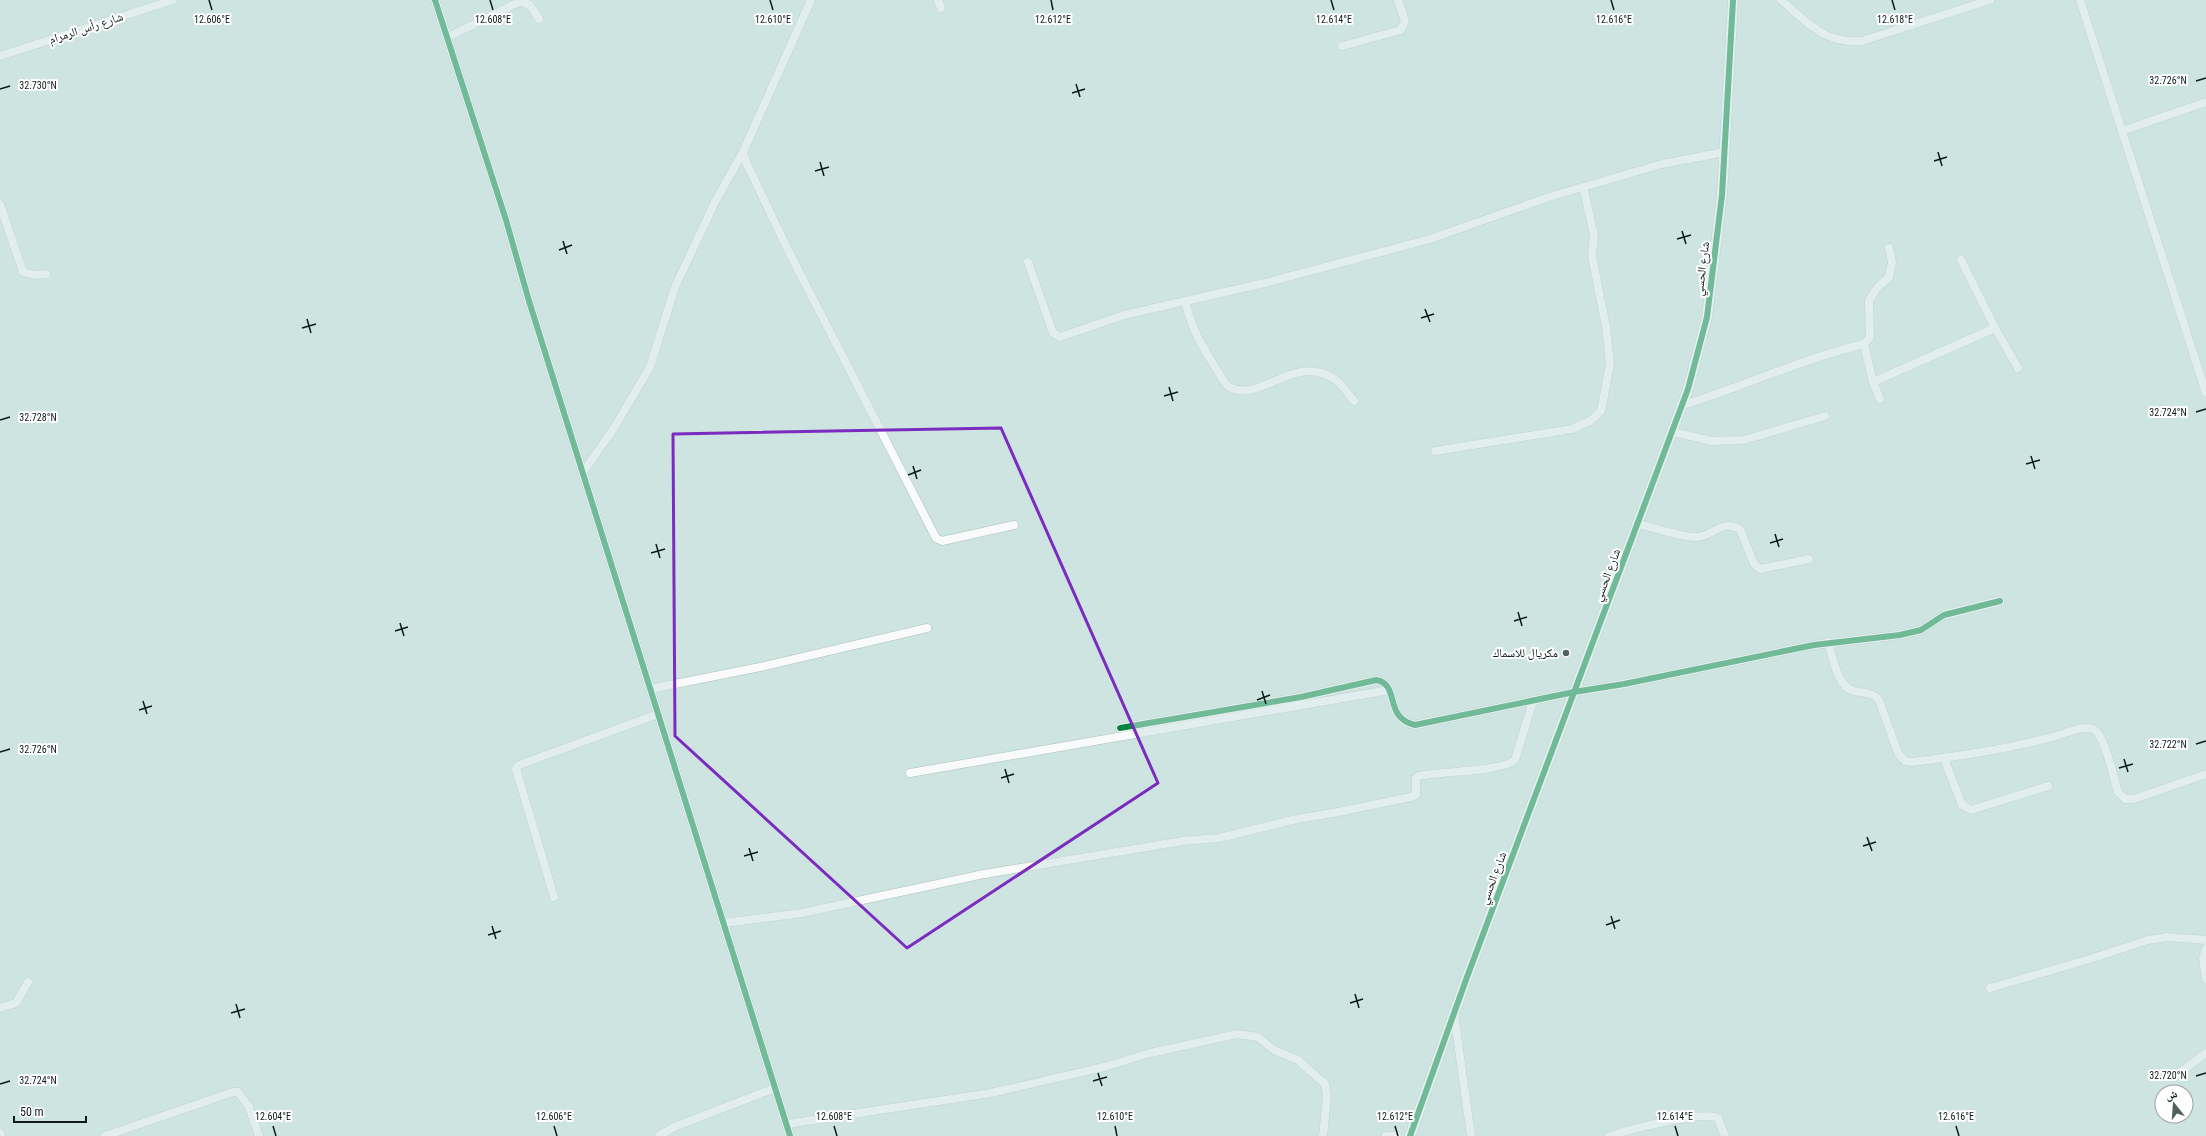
<svg xmlns="http://www.w3.org/2000/svg" width="2206" height="1136" font-family="'Roboto Condensed','Noto Naskh Arabic',sans-serif">
	<style>
		.lines { fill: none; stroke-linecap: round; stroke-linejoin: round }
		.minor-casing { stroke: #aebfbc; stroke-width: 9 }
		.tertiary-casing { stroke: #aebfbc; stroke-width: 11 }
		.minor { stroke: #f8fbfa; stroke-width: 8 }
		.tertiary { stroke: #f8fbfa; stroke-width: 10 }
		.cycleway-casing { stroke: #fff; stroke-width: 8 }
		.cycleway { stroke: #00873e; stroke-width: 6 }
		.marked { fill: none; stroke: #7b2cbf; stroke-width: 3; stroke-linejoin: round }
		.ticks { fill: none; stroke: #0c1a18; stroke-width: 1.5 }
		.poi-dot { fill: #50615e; stroke: #fff; stroke-width: 1.5 }
		.labels { text-anchor: middle; dominant-baseline: central; stroke-width: 4; stroke-linejoin: round; paint-order: stroke }
		.street-label { font-size: 12px; fill: #0c1a18; stroke: #fff }
		.poi-label { font-size: 12px; fill: #0c1a18; stroke: #fff; text-anchor: end }
		.ticks-label { font-size: 10px; text-anchor: middle; fill: #0c1a18; stroke: #fff; stroke-width: 4; stroke-linejoin: round; paint-order: stroke }
	</style>
	<rect width="100%" height="100%" fill="#cee4e1"/>
	<g class="lines">
		<!-- minor casing -->
		<g class="minor-casing">
			<g id="minor">
				<path d="M435,0L506,220L529,301L790,1136"/>
				<path d="M811,0L743,152L746,162L788,250L936,538L942,541L1014,525"/>
				<path d="M938,0L941,8"/>
				<path d="M1781,0C1808,23 1824,44 1862,41L1990,0"/>
				<path d="M2080,0L2206,393"/>
				<path d="M448,37L521,1L530,5L539,19"/>
				<path d="M1342,46L1401,30L1405,21L1398,0"/>
				<path d="M0,56L173,0"/>
				<path d="M2122,131L2206,102"/>
				<path d="M0,204L23,272L34,275L46,274"/>
				<path d="M1961,260L1995,328L2018,368"/>
				<path d="M1028,262L1053,333L1060,337L1124,315L1269,282L1430,239L1549,197L1662,164L1725,152"/>
				<path d="M1185,302C1188,312 1191,323 1196,333C1199,341 1225,385 1229,387C1261,404 1295,351 1336,380C1343,385 1348,395 1354,401"/>
				<path d="M1864,344L1873,382L1880,399"/>
				<path d="M1873,382L1995,328"/>
				<path d="M1683,405C1744,386 1802,359 1864,344L1870,337L1869,300L1877,288L1889,277L1892,262L1889,248"/>
				<path d="M1673,432L1712,441L1744,440L1825,416"/>
				<path d="M1435,451L1572,429L1590,421L1601,411L1610,364L1606,327L1592,256L1594,234L1583,187"/>
				<path d="M584,471L614,428L650,367L675,287L715,202L743,152"/>
				<path d="M1638,524C1651,527 1685,538 1696,537C1713,537 1720,519 1740,529L1754,564L1760,569L1809,559"/>
				<path d="M1828,642C1833,657 1837,686 1853,691C1862,693 1873,692 1879,700L1898,753L1905,761L1912,762C1961,756 2009,749 2056,736C2067,733 2084,724 2095,730C2105,737 2114,779 2118,792L2125,799H2134L2206,774"/>
				<path d="M650,689L760,667L927,628"/>
				<path d="M1120,728L1301,697L1376,680C1401,684 1383,718 1415,725L1574,692L1624,684L1814,645L1900,635L1921,630L1944,615L2000,601"/>
				<path d="M1944,758L1962,805L1971,810L2048,786"/>
				<path d="M910,773L1389,690"/>
				<path d="M554,897L516,769L519,765L658,714"/>
				<path d="M724,923L802,913L984,874L1183,841L1219,838L1297,819L1333,813L1411,797L1416,795V778L1419,776C1441,771 1500,772 1515,760L1533,701"/>
				<path d="M2206,948L2203,959L2206,979"/>
				<path d="M1990,988L2090,959L2148,940L2167,937L2206,940"/>
				<path d="M0,1008L16,1003L28,982"/>
				<path d="M1454,1014L1471,1136"/>
				<path d="M2179,1073L2206,1053"/>
				<path d="M787,1124L991,1093L1108,1066L1146,1054L1237,1034L1258,1037L1274,1050L1298,1060L1325,1084L1327,1097L1323,1136"/>
				<path d="M0,1133L1,1136"/>
				<path d="M105,1136L233,1092H238L249,1107L259,1136"/>
				<path d="M659,1136L674,1127L775,1088"/>
				<path d="M1386,1136H1397"/>
				<path d="M1610,1136C1628,1130 1704,1110 1718,1118L1725,1136"/>
			</g>
		</g>
		<!-- tertiary casing -->
		<g class="tertiary-casing">
			<path id="tertiary" d="M1410,1136L1467,977L1688,389L1707,317L1722,195L1733,0"/>
		</g>
		<!-- minor -->
		<use href="#minor" class="minor"/>
		<!-- tertiary -->
		<use href="#tertiary" class="tertiary"/>
		<!-- cycleway casing -->
		<g class="cycleway-casing">
			<g id="cycleway">
				<path d="M435,0L506,220L529,301L790,1136"/>
				<path d="M1120,728L1301,697L1376,680C1401,684 1383,718 1415,725L1574,692L1624,684L1814,645L1900,635L1921,630L1944,615L2000,601"/>
				<path d="M1410,1136L1467,977L1688,389L1707,317L1722,195L1733,0"/>
			</g>
		</g>
		<!-- cycleway -->
		<use href="#cycleway" class="cycleway"/>
	</g>
	<!-- marked area -->
	<path d="M0 0H2206V1136H0ZM1001,428L1158,783L907,948L675,736L673,434Z" fill="#cee4e1" fill-opacity=".55" fill-rule="evenodd"/>
	<path class="marked" d="M1001,428L1158,783L907,948L675,736L673,434Z"/>
	<!-- ticks -->
	<path class="ticks" d="M209,0L212,10M490,0L493,10M770,0L773,10M1051,0L1053,10M1331,0L1334,10M1611,0L1614,10M1892,0L1895,10M2196,81L2206,78M1076,84L1080,97M0,89L10,86M1072,93L1085,89M1938,152L1942,166M1934,161L1947,157M820,162L824,176M815,171L829,167M1682,231L1686,244M1677,239L1691,235M563,241L567,254M559,250L572,245M1425,309L1430,322M1421,318L1434,314M307,319L311,333M302,328L316,324M1169,387L1173,401M1164,396L1178,392M2196,412L2206,409M0,420L10,417M2031,456L2035,469M2026,464L2040,460M913,466L917,479M908,475L921,470M1775,534L1779,547M1770,543L1783,539M656,544L660,558M651,553L665,549M1518,612L1522,626M1514,621L1527,617M400,623L404,636M395,631L408,627M1262,691L1266,704M1257,700L1270,695M143,701L147,714M139,710L152,706M2196,744L2206,741M0,752L10,749M2124,759L2128,772M2119,768L2133,764M1005,769L1009,783M1001,778L1014,774M1867,837L1872,851M1863,846L1876,842M749,848L753,861M744,856L758,852M1611,916L1615,929M1606,925L1620,920M492,926L496,939M488,935L501,931M1355,994L1359,1008M1350,1003L1363,999M236,1004L240,1018M231,1013L245,1009M1098,1073L1102,1086M2196,1076L2206,1073M1093,1081L1107,1077M0,1084L10,1081M273,1126L276,1136M554,1126L557,1136M834,1126L837,1136M1115,1126L1117,1136M1395,1126L1398,1136M1675,1126L1678,1136M1956,1126L1959,1136"/>
	<!-- markers -->
	<circle class="poi-dot" cx="1566" cy="653" r="4"/>
	<g class="labels">
		<!-- street labels -->
		<g class="street-label">
			<text transform="translate(86 28) rotate(-18)">شارع رأس الرمرام</text>
			<text transform="translate(1702 269) rotate(-83)">شارع الحسي</text>
			<text transform="translate(1607 575) rotate(-69)">شارع الحسي</text>
			<text transform="translate(1493 878) rotate(-69)">شارع الحسي</text>
		</g>
		<!-- poi labels -->
		<g class="poi-label">
			<text x="1558" y="653">مكريال للاسماك</text>
		</g>
	</g>
	<g class="ticks-label">
		<text x="212" y="23">12.606°E</text>
		<text x="493" y="23">12.608°E</text>
		<text x="773" y="23">12.610°E</text>
		<text x="1053" y="23">12.612°E</text>
		<text x="1334" y="23">12.614°E</text>
		<text x="1614" y="23">12.616°E</text>
		<text x="1895" y="23">12.618°E</text>
		<text x="2168" y="84">32.726°N</text>
		<text x="38" y="89">32.730°N</text>
		<text x="2168" y="416">32.724°N</text>
		<text x="38" y="421">32.728°N</text>
		<text x="2168" y="748">32.722°N</text>
		<text x="38" y="753">32.726°N</text>
		<text x="2168" y="1079">32.720°N</text>
		<text x="38" y="1084">32.724°N</text>
		<text x="273" y="1120">12.604°E</text>
		<text x="554" y="1120">12.606°E</text>
		<text x="834" y="1120">12.608°E</text>
		<text x="1115" y="1120">12.610°E</text>
		<text x="1395" y="1120">12.612°E</text>
		<text x="1675" y="1120">12.614°E</text>
		<text x="1956" y="1120">12.616°E</text>
	</g>
	<!-- north arrow -->
	<g transform="translate(2174 1104) rotate(343)"><circle r="19" fill="#ffffff" stroke="#9ea3a3"/>
	<path d="M0-3L7 15L0 10L-7 15Z" fill="#50615e"/>
	<text y="-6" font-size="11" font-weight="bold" text-anchor="middle" fill="#0c1a18">ش</text>
	</g>
	<!-- scale -->
	<path d="M14 1116v6h72v-6" fill="none" stroke="#0c1a18" stroke-width="2"/>
	<text x="20" y="1116" font-size="12" fill="#0c1a18" stroke="#ffffff" stroke-width="3" paint-order="stroke">50 m</text>
</svg>
